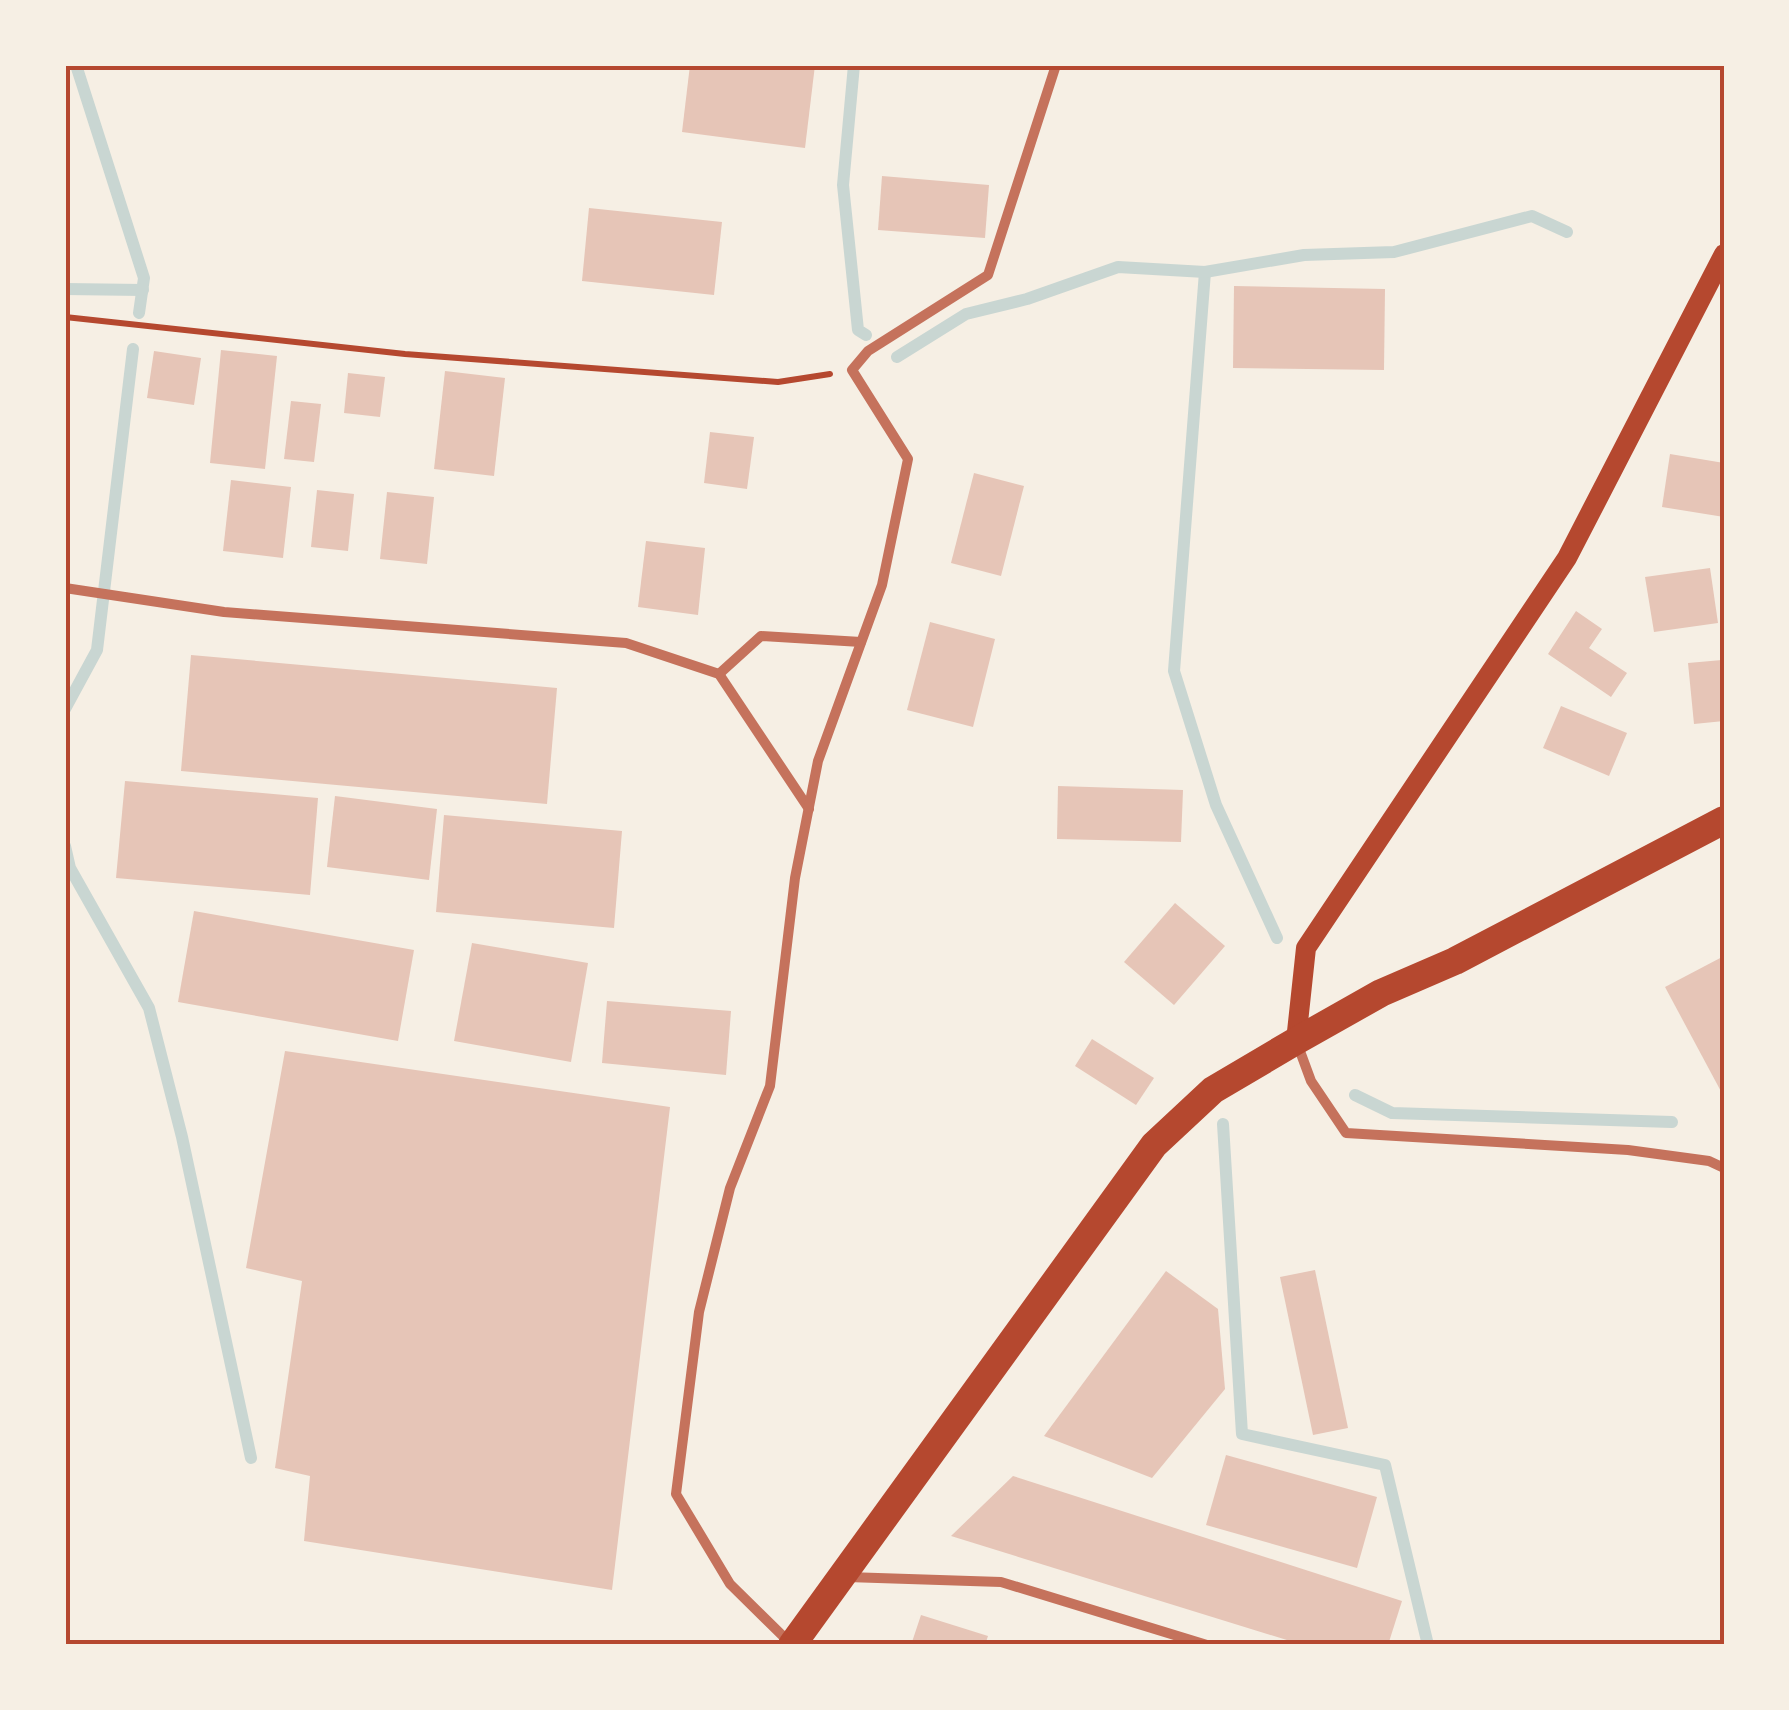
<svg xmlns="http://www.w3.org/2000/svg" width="1789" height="1710" font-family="'Work Sans',sans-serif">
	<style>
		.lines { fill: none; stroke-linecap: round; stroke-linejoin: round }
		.stream { stroke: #c9d6d2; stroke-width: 12 }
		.building { fill: #e6c5b7 }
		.path { stroke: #b5482f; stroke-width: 6 }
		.minor { stroke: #c5725c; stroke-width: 10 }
		.secondary { stroke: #b5482f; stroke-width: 20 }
		.trunk { stroke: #b5482f; stroke-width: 28 }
		.neatline { fill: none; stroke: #b5482f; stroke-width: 4 }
	</style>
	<rect width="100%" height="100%" fill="#f6efe4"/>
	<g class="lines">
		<!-- stream -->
		<g class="stream">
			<path d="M76,65L144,278L139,313"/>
			<path d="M854,65L843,185L858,330L866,335"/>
			<path d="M1205,272L1174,671L1216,805L1277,938"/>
			<path d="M65,289L143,290"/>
			<path d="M897,357L966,314L1027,299L1118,267L1205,272L1304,255L1394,252L1532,216L1567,232"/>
			<path d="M65,709L97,650L133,349"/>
			<path d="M65,846L70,868L149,1008L182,1137L251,1458"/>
			<path d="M1355,1095L1392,1113L1672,1122"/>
			<path d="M1223,1124L1242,1434L1385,1465L1428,1645"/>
		</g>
	</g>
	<!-- building -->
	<g class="building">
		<path d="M690,65H815L805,148L682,132Z"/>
		<path d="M882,176L989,185L985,238L878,230Z"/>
		<path d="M589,208L722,222L714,295L582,281Z"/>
		<path d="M1234,286L1385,289L1384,370L1233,368Z"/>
		<path d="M221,350L277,356L265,469L210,463Z"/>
		<path d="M154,351L201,358L194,405L147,398Z"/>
		<path d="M445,371L505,378L494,476L434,469Z"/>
		<path d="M348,373L385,377L380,417L344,413Z"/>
		<path d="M291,401L321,404L314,462L284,459Z"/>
		<path d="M710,432L754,437L747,489L704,483Z"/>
		<path d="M1670,454L1724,463V517L1662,507Z"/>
		<path d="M974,473L1024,486L1001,576L951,563Z"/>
		<path d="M231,480L291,487L283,558L223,551Z"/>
		<path d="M317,490L354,494L348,551L311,547Z"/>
		<path d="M387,492L434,497L427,564L380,559Z"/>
		<path d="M646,541L705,548L698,615L638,607Z"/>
		<path d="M1710,568L1718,623L1654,632L1645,577Z"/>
		<path d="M1576,611L1602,629L1589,648L1627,673L1611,697L1548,654Z"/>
		<path d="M930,622L995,639L973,727L907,710Z"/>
		<path d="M191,655L557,688L547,804L181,771Z"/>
		<path d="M1722,660L1724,721L1694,724L1688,663Z"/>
		<path d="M1561,706L1627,733L1609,776L1543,748Z"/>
		<path d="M125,781L318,798L310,895L116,878Z"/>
		<path d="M1058,786L1183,790L1181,842L1057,839Z"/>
		<path d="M335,796L437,809L429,880L327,867Z"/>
		<path d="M444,815L622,831L614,928L436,912Z"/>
		<path d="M1175,903L1225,946L1174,1005L1124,962Z"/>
		<path d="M194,911L414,950L398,1041L178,1002Z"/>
		<path d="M472,943L588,963L571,1062L454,1041Z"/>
		<path d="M1724,956V1097L1665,987Z"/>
		<path d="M607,1001L731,1011L726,1075L602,1063Z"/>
		<path d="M1092,1039L1154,1078L1136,1105L1075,1066Z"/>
		<path d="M285,1051L670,1107L612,1590L304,1541L310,1476L275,1468L302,1281L246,1268Z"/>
		<path d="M1315,1270L1348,1428L1313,1435L1280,1277Z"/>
		<path d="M1166,1271L1218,1309L1225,1389L1152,1478L1044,1436Z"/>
		<path d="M1226,1455L1377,1497L1357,1568L1206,1525Z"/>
		<path d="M1013,1476L1402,1601L1388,1645H1303L951,1536Z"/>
		<path d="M921,1615L988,1636L985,1645H911Z"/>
	</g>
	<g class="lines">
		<!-- path -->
		<path class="path" d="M65,317L405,354L778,382L830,374"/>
		<!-- minor -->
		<g class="minor">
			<path d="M65,588L224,612L626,643L719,674L809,809"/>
			<path d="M719,674L761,636L861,642"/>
			<path d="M1297,1043L1311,1081L1346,1133L1628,1150L1709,1161L1724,1168"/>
			<path d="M847,1577L1001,1582L1207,1645"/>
			<path d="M791,1644L730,1584L676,1494L699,1312L730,1188L770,1086L795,878L818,761L882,585L908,459L852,370L868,351L988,275L1056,65"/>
		</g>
		<!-- secondary -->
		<path class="secondary" d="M1296,1041L1306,948L1567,558L1724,254"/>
		<!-- trunk -->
		<path class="trunk" d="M792,1645L1154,1145L1213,1090L1296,1041L1381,993L1455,961L1724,820"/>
	</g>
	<!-- border -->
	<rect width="1789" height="1710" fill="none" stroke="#f6efe4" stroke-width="135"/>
	<rect x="68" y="68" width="1654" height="1574" class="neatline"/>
</svg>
